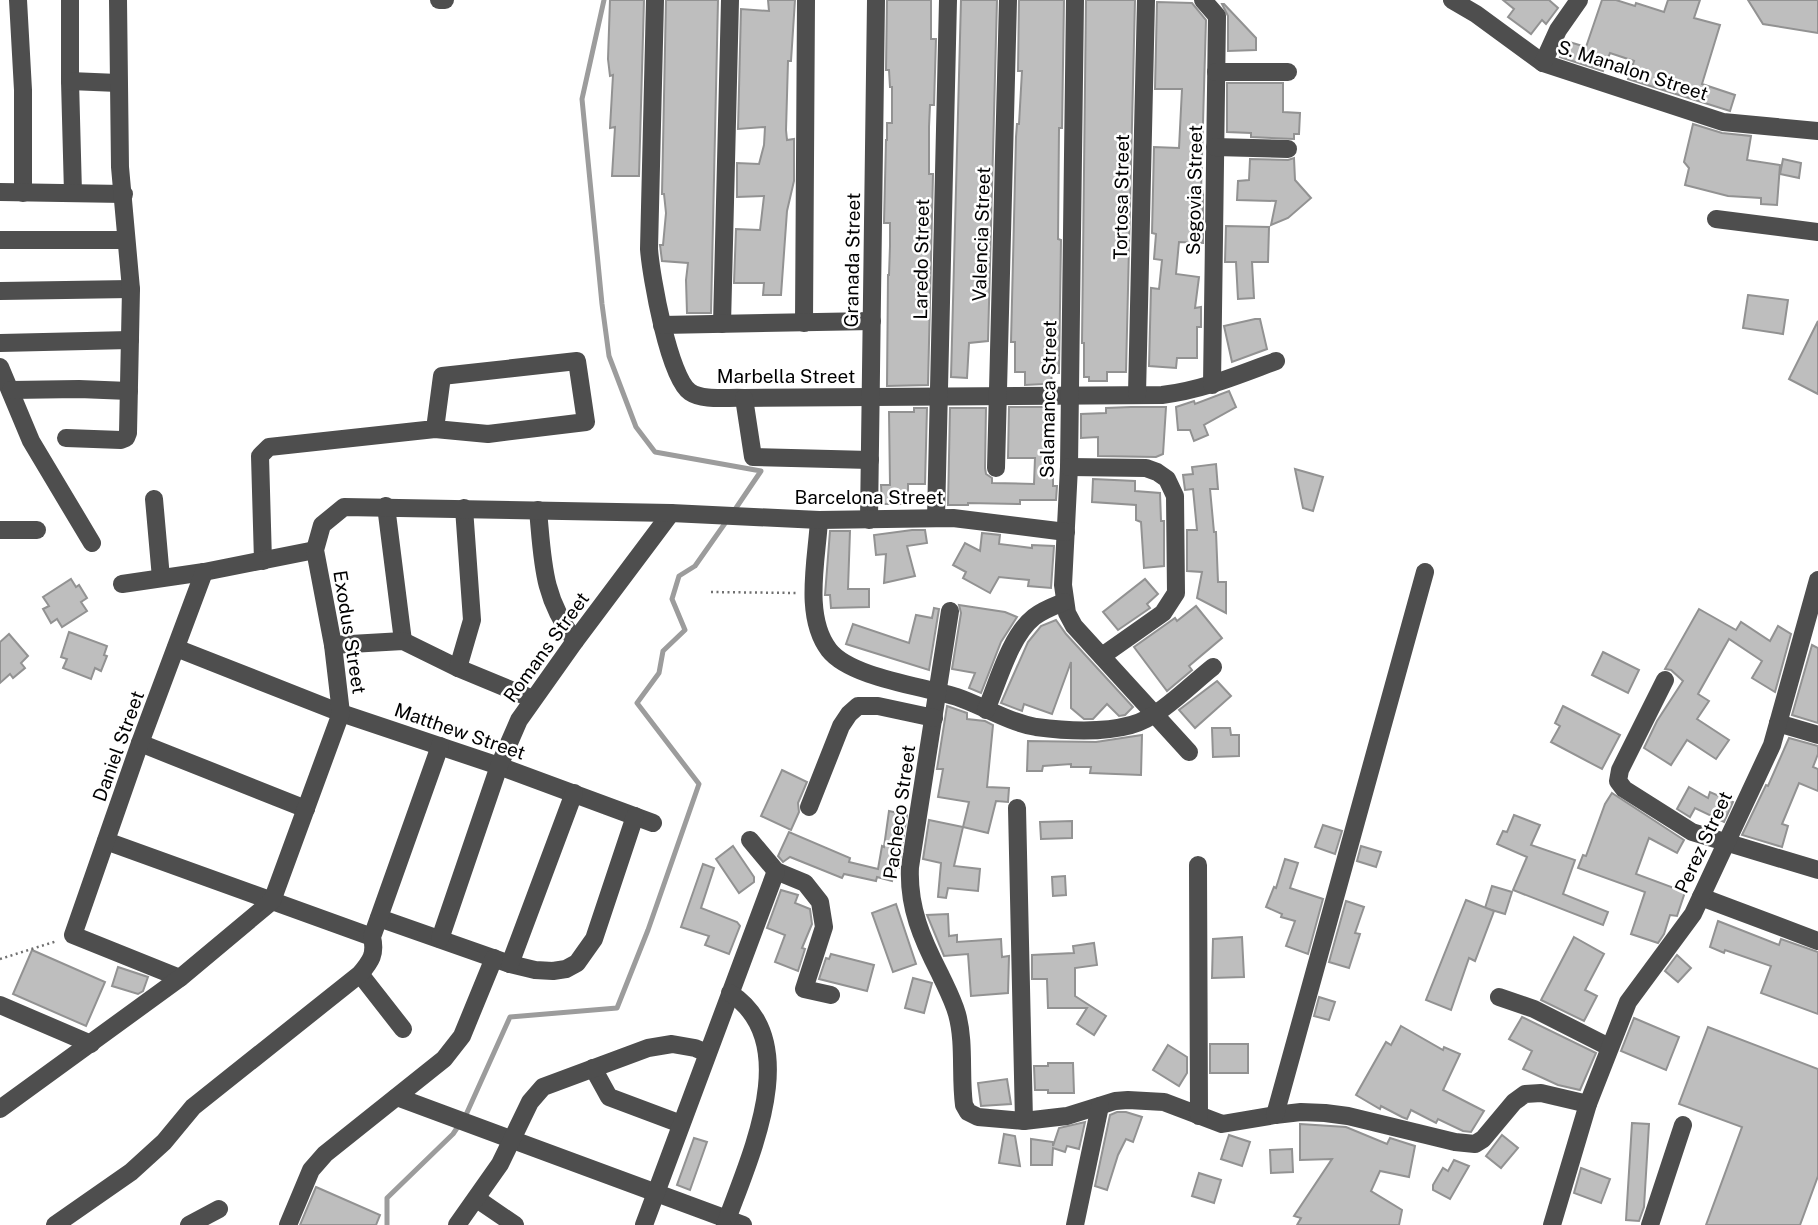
<svg xmlns="http://www.w3.org/2000/svg" width="1818" height="1225" font-family="'Public Sans',sans-serif">
	<style>
		.lines { fill: none; stroke-linecap: round; stroke-linejoin: round }
		.stream { stroke: #9c9c9c; stroke-width: 5 }
		.building { fill: #bebebe; stroke: #929292; stroke-width: 2 }
		.path { stroke: #707070; stroke-width: 2.5; stroke-dasharray: 2 3.5; stroke-linecap: butt }
		.minor { stroke: #4e4e4e; stroke-width: 18 }
		.labels { text-anchor: middle; dominant-baseline: central; stroke-width: 5; stroke-linejoin: round; paint-order: stroke }
		.street-label { font-size: 19px; fill: #000; stroke: #fff }
	</style>
	<rect width="100%" height="100%" fill="#fff"/>
	<g class="lines">
		<!-- stream -->
		<g class="stream">
			<path d="M604,0L582,99L602,304L609,356L636,427L655,452L761,471L734,511"/>
			<path d="M465,1117L510,1017L617,1008L648,930L699,784L637,703L659,673L663,651L685,630L672,599L679,576L695,566L728,519"/>
			<path d="M387,1225V1198L453,1134L459,1125"/>
		</g>
	</g>
	<!-- building -->
	<g class="building">
		<path d="M610,0H644L639,176H612L615,127L610,128L613,75L610,76L608,59Z"/>
		<path d="M666,0H718L711,313H687L686,280L688,263L662,261L660,245H663L666,213L664,194H662Z"/>
		<path d="M768,0H795L791,61H788L786,130L787,140L794,139V181L787,211L781,295H763L764,283H734L736,229L760,230L764,196L737,197V163L759,164L764,145L765,127L738,129L741,9L769,11Z"/>
		<path d="M887,0H931V39H936L934,105H930L929,127V174H933L928,385L887,386L888,275H889L890,246V223H884L886,140H887V123H892V87H890L889,70H886Z"/>
		<path d="M961,0H997L988,341L969,343L967,378L951,377Z"/>
		<path d="M1019,0H1064L1062,128H1059L1058,239L1061,240L1059,373H1051L1052,384H1044L1025,385V372H1015V342H1011L1016,137L1017,124H1019L1022,71H1018Z"/>
		<path d="M1086,0H1135L1126,372H1107V381H1089V377H1084V343H1082Z"/>
		<path d="M1503,0H1549L1558,8L1546,24L1542,20L1531,34L1508,17L1514,9Z"/>
		<path d="M1602,0H1616L1635,6L1636,3L1664,12L1668,0H1700L1694,18L1720,25L1702,84L1735,95L1730,111L1628,79L1634,61L1610,53L1603,71L1560,57L1566,41L1586,47Z"/>
		<path d="M1748,0H1818V33L1763,24Z"/>
		<path d="M1157,2L1192,3L1206,20L1201,191H1203V243L1179,242L1176,274L1199,277L1195,308L1201,307V327H1197V358H1177L1176,368L1149,366L1151,288L1159,289L1162,260L1154,259L1156,234L1152,233L1154,147L1179,148L1182,89H1155Z"/>
		<path d="M1222,4H1224L1256,38V50L1228,51V16Z"/>
		<path d="M1227,83H1283V112L1300,113L1299,134H1294V139L1251,137V133L1227,132Z"/>
		<path d="M1693,124L1722,133L1751,136L1747,160L1780,165L1777,205L1761,204V198L1728,196L1685,185L1689,168L1684,162Z"/>
		<path d="M1294,158L1295,180L1311,198L1288,218L1271,225L1276,201L1237,200L1238,181L1249,180L1250,159L1288,160Z"/>
		<path d="M1783,159L1801,163L1799,178L1780,174Z"/>
		<path d="M1226,226L1269,227L1268,262H1252L1254,298L1238,299L1236,262H1225Z"/>
		<path d="M1748,295L1788,300L1783,334L1743,328Z"/>
		<path d="M1255,319H1260L1267,349L1232,362L1224,326Z"/>
		<path d="M1818,321V394L1789,379Z"/>
		<path d="M1229,391L1236,407L1204,425L1208,435L1194,441L1190,430H1178L1176,407L1194,401L1195,404Z"/>
		<path d="M1009,407H1044L1045,441L1047,442L1046,477H1053V486H1057L1056,500H1020V504L968,503V505H948L950,408H986L985,468L986,474L992,478V483L1034,484L1035,458H1008Z"/>
		<path d="M1131,407H1166L1163,454L1156,457L1098,456V437L1081,438V414L1106,413V408Z"/>
		<path d="M914,408H927L925,484H908V504H882L881,485H890L889,412H914Z"/>
		<path d="M1216,464L1218,489H1210L1214,532H1216L1218,582H1226V613L1197,598L1202,572L1187,571V530H1197L1193,489L1185,490L1183,475L1193,474L1192,467Z"/>
		<path d="M1295,469L1323,477L1313,511L1303,508Z"/>
		<path d="M1093,479L1135,481V491L1160,493L1161,521H1164V566L1144,568L1141,522L1136,520V505L1092,502Z"/>
		<path d="M912,530H925L927,543L907,546L915,576L884,583L886,554L876,555L874,535Z"/>
		<path d="M830,531H850L848,589H869V607L831,608L830,595H825Z"/>
		<path d="M982,533L1000,535L999,544L1032,548V545L1054,546L1051,588L1028,586L1029,580L999,577L990,593L963,578L966,572L953,565L965,543L980,551Z"/>
		<path d="M71,579L76,587L79,585L87,598L81,602L87,611L62,627L57,619L51,623L43,609L49,606L43,597Z"/>
		<path d="M1145,579L1158,594L1147,604L1150,608L1118,630L1103,612Z"/>
		<path d="M959,605L1005,612L1017,617L1001,642L981,693L969,688L975,673L952,669L961,613Z"/>
		<path d="M1196,606L1222,638L1189,666L1192,670L1167,691L1134,647L1175,618L1177,621Z"/>
		<path d="M934,608L939,609L929,670L846,644L853,624L909,643L916,615L932,618Z"/>
		<path d="M1699,609L1736,630L1741,622L1770,641L1778,626L1791,634L1775,692L1752,678L1762,661L1729,639L1698,694L1709,701L1697,719L1729,740L1716,759L1687,740L1671,765L1644,748L1657,721L1683,681L1671,670L1665,669Z"/>
		<path d="M1056,620L1066,634L1133,707L1125,715L1119,716L1107,704L1093,719H1084L1071,708V662L1052,714L1024,704L1022,711L1001,703L1028,642L1041,626Z"/>
		<path d="M69,632L107,646L104,655L107,656L101,671L95,668L91,679L63,668L67,659L61,657Z"/>
		<path d="M9,634L28,656L21,663L25,668L13,678L10,674L0,683V642Z"/>
		<path d="M1812,645L1818,648V723L1792,715Z"/>
		<path d="M1603,652L1639,670L1628,693L1592,675Z"/>
		<path d="M1217,681L1231,696L1195,728L1179,710Z"/>
		<path d="M947,706L967,713V719L985,721L993,725L987,787L1009,788L1008,802L996,801L988,833L963,827L969,802L938,797L943,769H937Z"/>
		<path d="M1563,706L1620,735L1602,769L1551,742L1560,726L1555,723Z"/>
		<path d="M1212,728H1230L1231,735H1239V756L1213,757Z"/>
		<path d="M1142,735L1141,775L1090,773L1091,767H1071V764L1043,766L1042,771H1027L1028,741L1096,742Z"/>
		<path d="M1789,738L1818,746V754L1813,767L1818,769V791L1799,783L1782,824L1788,826L1782,847L1742,835L1766,785L1768,786Z"/>
		<path d="M782,770L807,782L798,803L799,812L791,830L761,816Z"/>
		<path d="M1689,787L1708,798L1710,792L1733,802L1724,822L1695,808L1690,817L1677,809Z"/>
		<path d="M1612,793L1684,840L1677,853L1649,838L1636,874L1685,892L1677,916L1670,915L1664,934L1658,943L1631,934L1645,892L1578,868L1583,855L1586,856L1605,804Z"/>
		<path d="M889,811L907,815L899,868H895L892,881L877,877L876,881L844,874L842,878L790,857L783,862L778,856L789,832L850,858L849,862L878,869L882,846L884,847Z"/>
		<path d="M1514,815L1540,825L1531,845L1575,860L1563,894L1608,912L1603,925L1513,890L1527,857L1497,844L1503,831L1507,832Z"/>
		<path d="M929,820L963,827L954,866L980,869L978,891L948,888L946,898L938,897L941,863L923,859Z"/>
		<path d="M1072,821V838L1041,839L1040,822Z"/>
		<path d="M1323,825L1342,831L1335,854L1315,847Z"/>
		<path d="M733,846L754,877V882L739,893L716,859Z"/>
		<path d="M1361,846L1381,852L1376,867L1357,861Z"/>
		<path d="M1285,859L1298,863L1290,888L1323,899L1308,954L1286,946L1295,921L1281,917L1282,914L1266,907L1274,887L1276,888Z"/>
		<path d="M703,864L714,868L701,908L737,922L740,926L729,954L705,945L709,936L681,927Z"/>
		<path d="M1065,876L1066,895L1053,896L1052,877Z"/>
		<path d="M1492,886L1512,892L1505,914L1485,908Z"/>
		<path d="M781,890L798,895L795,903L810,909L812,924L802,948L805,949L798,971L775,962L785,935L767,928Z"/>
		<path d="M1466,900L1494,911L1475,961L1469,958L1451,1010L1426,1000Z"/>
		<path d="M1346,901L1364,907L1355,933L1360,934L1349,968L1329,962Z"/>
		<path d="M896,904L916,964L893,972L872,913Z"/>
		<path d="M948,914L949,936L957,935V942L1001,939L1002,957L1009,956L1008,993L971,996L968,954L944,956L927,915Z"/>
		<path d="M1718,921L1779,945L1781,939L1818,952V1014L1761,993L1771,966L1725,950L1724,953L1710,947Z"/>
		<path d="M1242,937L1244,977L1212,978L1213,939Z"/>
		<path d="M1574,937L1604,954L1585,990L1597,996L1584,1021L1541,1000Z"/>
		<path d="M1094,943L1097,965L1075,968V996L1106,1016L1094,1035L1077,1024L1087,1008H1048L1047,979H1032V955L1074,953L1073,946Z"/>
		<path d="M32,950L105,982L86,1026L13,994Z"/>
		<path d="M831,954L874,965L867,991L819,979L826,958L829,959Z"/>
		<path d="M1677,955L1691,968L1678,982L1665,971Z"/>
		<path d="M118,967L148,977L143,991L138,994L112,986Z"/>
		<path d="M913,978L932,983L924,1013L905,1008Z"/>
		<path d="M1319,997L1335,1002L1329,1020L1314,1016Z"/>
		<path d="M1522,1017L1596,1053L1580,1090L1558,1085L1523,1069L1532,1051L1509,1039Z"/>
		<path d="M1634,1018L1679,1037L1666,1070L1621,1051Z"/>
		<path d="M1401,1026L1443,1050L1444,1047L1460,1054L1443,1090L1484,1111L1471,1132L1463,1131L1438,1119L1436,1123L1411,1110L1407,1119L1402,1117L1381,1106L1380,1109L1356,1095L1386,1042L1391,1045Z"/>
		<path d="M1708,1027L1818,1069V1176L1800,1225H1706L1742,1127L1679,1104Z"/>
		<rect x="1210" y="1044" width="38" height="29"/>
		<path d="M1168,1045L1187,1057V1073L1179,1086L1153,1070Z"/>
		<path d="M1048,1063H1073L1074,1093H1048V1090H1035L1034,1066H1048Z"/>
		<path d="M1007,1079L1011,1104L981,1106L978,1083Z"/>
		<path d="M1117,1112H1126L1142,1117L1133,1142L1126,1139L1118,1155L1107,1190L1095,1186L1110,1115Z"/>
		<path d="M1085,1122L1079,1149L1067,1146L1065,1152L1053,1148L1052,1165H1031V1139L1053,1142V1146L1059,1128Z"/>
		<path d="M1632,1123L1649,1124L1644,1207L1639,1221L1626,1220Z"/>
		<path d="M1300,1124L1346,1127L1387,1144L1390,1138L1415,1146L1409,1177L1380,1171L1371,1191L1402,1210L1399,1225H1297L1301,1218L1294,1216L1332,1159L1300,1160Z"/>
		<path d="M1004,1134L1015,1136L1020,1166L999,1163Z"/>
		<path d="M1229,1135L1250,1142L1242,1166L1221,1159Z"/>
		<path d="M1502,1135L1518,1148L1501,1168L1486,1156Z"/>
		<path d="M694,1138L707,1142L690,1190L677,1185Z"/>
		<path d="M1292,1149L1293,1172L1271,1173L1270,1150Z"/>
		<path d="M1454,1160L1469,1166L1450,1199L1433,1190V1185L1443,1168L1448,1171Z"/>
		<path d="M1581,1168L1610,1179L1601,1203L1574,1193Z"/>
		<path d="M1199,1173L1221,1180L1214,1203L1192,1196Z"/>
		<path d="M316,1187L380,1215L376,1225H300Z"/>
	</g>
	<g class="lines">
		<!-- path -->
		<g class="path">
			<path d="M711,592L798,593"/>
			<path d="M0,959L57,941"/>
		</g>
		<!-- minor -->
		<g class="minor">
			<path d="M18,0L23,90V193"/>
			<path d="M70,0V81L73,193"/>
			<path d="M439,0H445"/>
			<path d="M655,0L649,249C651,276 669,378 690,392C703,401 728,397 744,398L1162,395C1203,390 1238,375 1276,361"/>
			<path d="M1075,0L1069,467L1063,585L1067,613L1074,626L1189,752"/>
			<path d="M1203,0L1217,16L1212,385"/>
			<path d="M1452,0L1476,14L1543,63L1723,122L1818,131"/>
			<path d="M1543,63L1558,30L1579,0"/>
			<path d="M1216,72H1288"/>
			<path d="M70,81L118,83"/>
			<path d="M1215,147L1288,149"/>
			<path d="M0,192L124,194"/>
			<path d="M1716,219L1818,232"/>
			<path d="M0,240H126"/>
			<path d="M0,291L131,289"/>
			<path d="M804,323L806,0"/>
			<path d="M722,324L730,0"/>
			<path d="M662,325L872,321"/>
			<path d="M0,343L130,340"/>
			<path d="M0,367L31,441L92,543"/>
			<path d="M11,390L79,389L129,391"/>
			<path d="M1137,394L1146,0"/>
			<path d="M744,398L753,457L870,460"/>
			<path d="M66,438L121,440L126,438L128,433L131,289L120,167L118,0"/>
			<path d="M1069,467L1146,468L1157,472L1167,479L1175,496L1176,593L1163,613L1102,656"/>
			<path d="M996,468L1008,0"/>
			<path d="M154,499L161,578"/>
			<path d="M386,506L403,641"/>
			<path d="M538,510C543,563 542,596 575,641"/>
			<path d="M936,518L948,0"/>
			<path d="M819,520C817,559 803,616 829,650C851,678 923,686 957,697C983,706 1008,722 1036,727C1066,731 1102,733 1131,725C1159,718 1190,685 1213,667"/>
			<path d="M869,520L876,0"/>
			<path d="M0,530H37"/>
			<path d="M263,561L260,456L269,447L435,429L488,434L586,422L577,361L442,376L435,429"/>
			<path d="M122,584L204,572L315,550"/>
			<path d="M950,611L910,867C908,907 922,939 940,974C946,987 953,1000 957,1014C965,1043 960,1075 964,1105L968,1112L978,1117L1024,1121L1067,1116L1115,1101L1128,1100L1164,1102L1222,1124L1275,1115L1301,1112L1325,1113L1348,1116L1455,1142L1475,1144L1483,1139L1514,1102L1525,1094L1541,1093L1588,1104"/>
			<path d="M333,645L403,641L458,668L533,699"/>
			<path d="M176,648L341,713L499,766L653,823"/>
			<path d="M458,668L472,620L464,508"/>
			<path d="M1665,680L1620,770L1618,781L1624,789L1692,832L1818,870"/>
			<path d="M986,710C998,682 1010,636 1034,617C1043,610 1054,606 1064,602"/>
			<path d="M1778,723L1818,735"/>
			<path d="M140,743L306,809"/>
			<path d="M809,807L841,726L849,714L858,706H878L934,718"/>
			<path d="M1017,808L1024,1121"/>
			<path d="M750,840L776,871L805,883L820,902L824,927L804,989L831,995"/>
			<path d="M106,841L372,937"/>
			<path d="M1198,865L1199,1116"/>
			<path d="M1701,897L1818,941"/>
			<path d="M379,918L510,964L535,970L553,971L566,969L577,963L594,939L635,816"/>
			<path d="M440,939L499,766L519,720L575,641L671,513"/>
			<path d="M510,964L574,793"/>
			<path d="M360,974L403,1029"/>
			<path d="M180,978L73,935L140,743L204,572"/>
			<path d="M1499,997L1534,1009L1609,1047"/>
			<path d="M0,1005L91,1044"/>
			<path d="M593,1068L609,1097L681,1124"/>
			<path d="M397,1097L743,1225"/>
			<path d="M0,1109L180,978L272,901L341,713L333,645L315,550L322,525L344,507L671,513L819,520L953,518L1066,532"/>
			<path d="M1275,1115L1425,572"/>
			<path d="M477,1199L515,1225"/>
			<path d="M55,1225L131,1172L164,1142L193,1107L360,974C371,961 376,954 372,937L440,746"/>
			<path d="M189,1225L219,1209"/>
			<path d="M288,1225L311,1170L325,1154L444,1059L462,1036L494,958"/>
			<path d="M457,1225L500,1164L530,1102L543,1087L648,1048L672,1044L695,1048L707,1053"/>
			<path d="M644,1225L776,871"/>
			<path d="M725,1225C748,1160 806,1042 730,993"/>
			<path d="M1075,1225L1100,1106"/>
			<path d="M1552,1225L1588,1104L1628,1002L1693,914L1772,745L1818,580"/>
			<path d="M1650,1225L1683,1125"/>
		</g>
	</g>
	<g class="labels">
		<!-- street labels -->
		<g class="street-label">
			<text transform="translate(1633 70) rotate(18)">S. Manalon Street</text>
			<text transform="translate(1194 190) rotate(-89)">Segovia Street</text>
			<text transform="translate(1121 197) rotate(-89)">Tortosa Street</text>
			<text transform="translate(981 234) rotate(-88)">Valencia Street</text>
			<text transform="translate(921 259) rotate(-89)">Laredo Street</text>
			<text transform="translate(852 260) rotate(-89)">Granada Street</text>
			<text x="786" y="376">Marbella Street</text>
			<text transform="translate(1048 399) rotate(-89)">Salamanca Street</text>
			<text x="869" y="497">Barcelona Street</text>
			<text transform="translate(350 632) rotate(81)">Exodus Street</text>
			<text transform="translate(546 647) rotate(-54)">Romans Street</text>
			<text transform="translate(460 731) rotate(19)">Matthew Street</text>
			<text transform="translate(118 746) rotate(-70)">Daniel Street</text>
			<text transform="translate(899 812) rotate(-82)">Pacheco Street</text>
			<text transform="translate(1703 842) rotate(-65)">Perez Street</text>
		</g>
	</g>
</svg>
